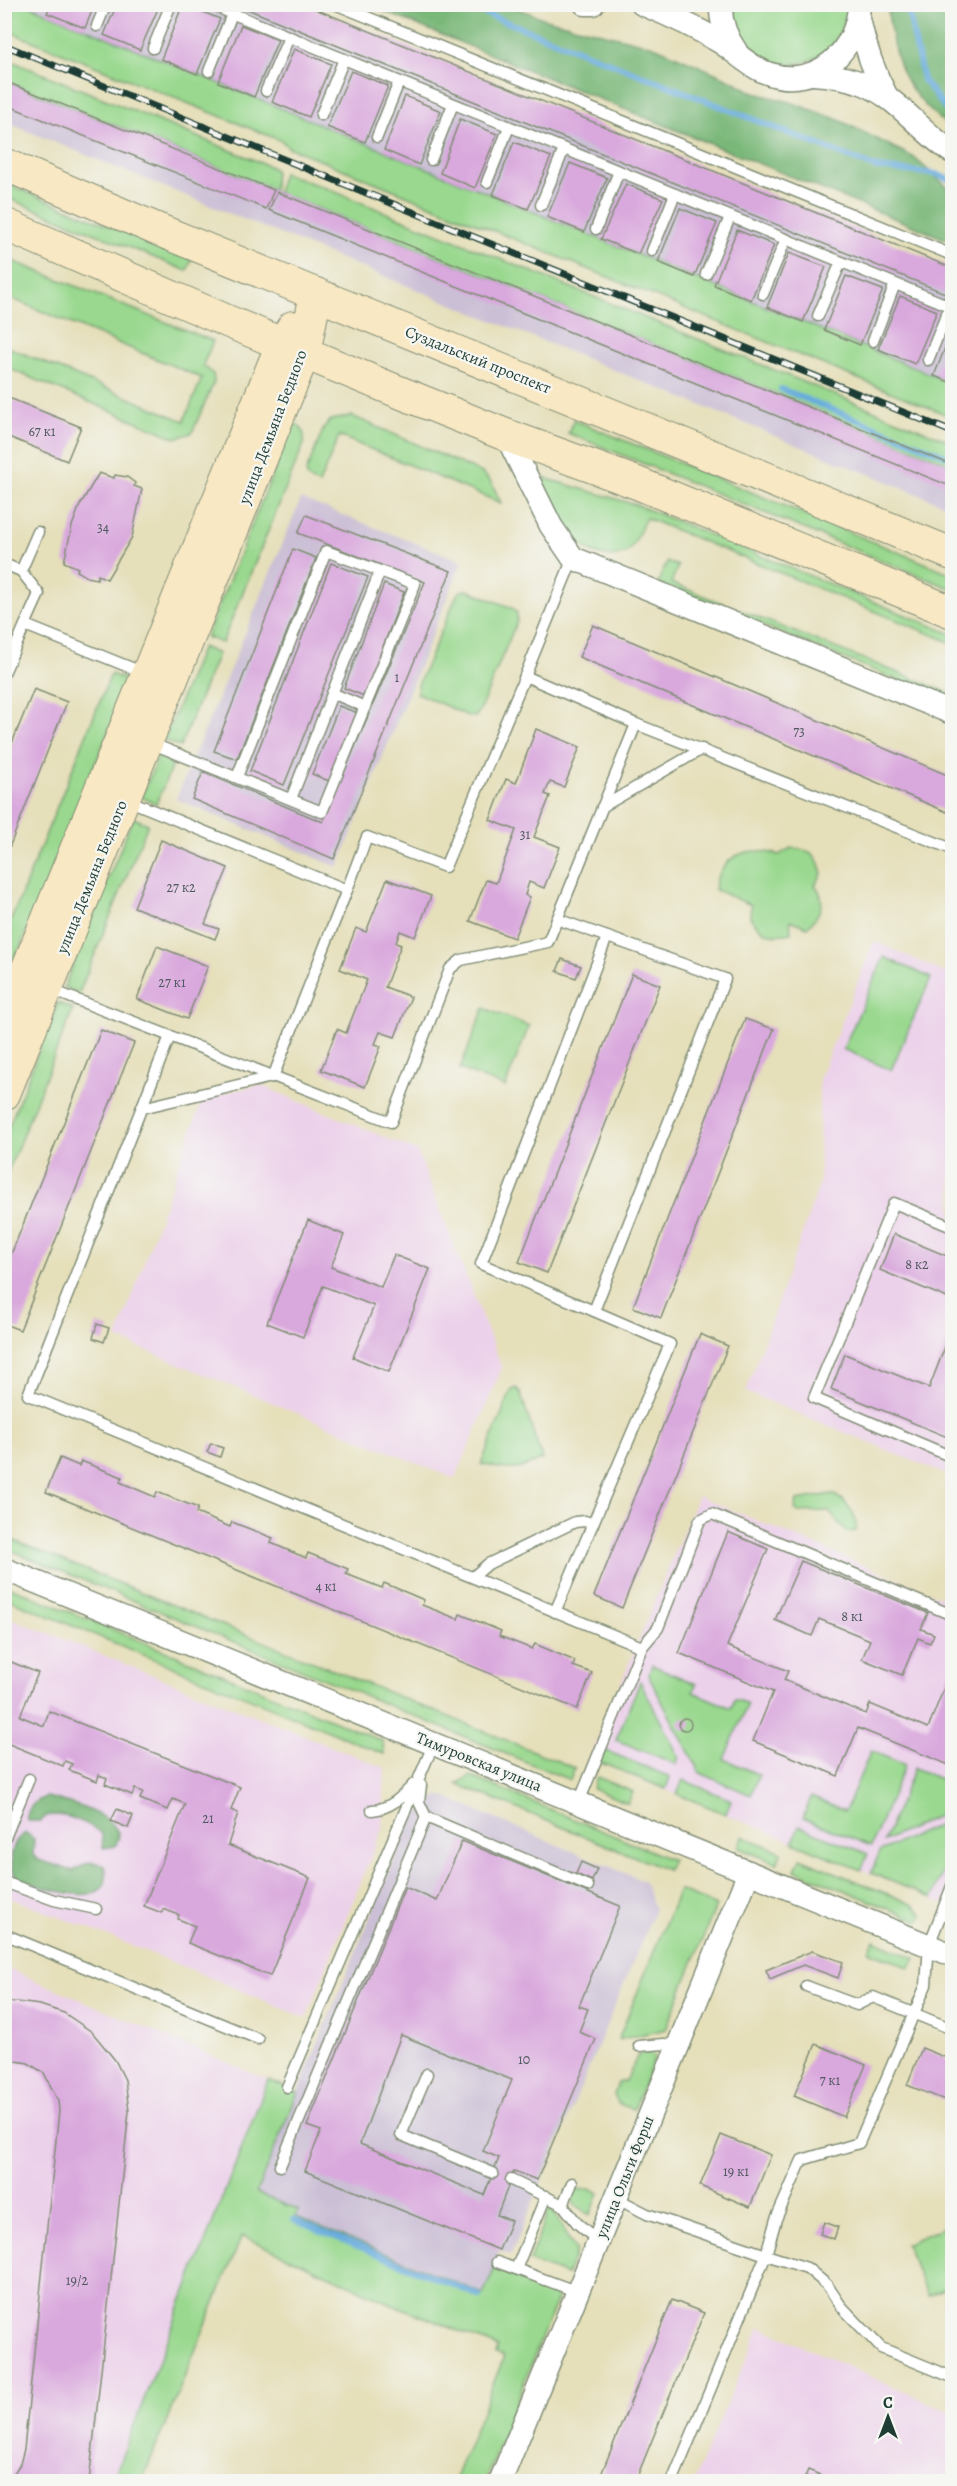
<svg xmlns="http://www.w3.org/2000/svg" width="957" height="2486" font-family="Alegreya,serif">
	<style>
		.built { fill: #ecd1ea }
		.industrial { fill: #cbbfd5 }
		.green { fill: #99d88e; stroke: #5c8a61; stroke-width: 1.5 }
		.forest { fill: #7ab879; stroke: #4c7a56; stroke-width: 1.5 }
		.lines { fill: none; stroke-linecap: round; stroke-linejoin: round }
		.stream { stroke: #68acdd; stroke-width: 6 }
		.building { fill: #d9a8dd; fill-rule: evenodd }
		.lane-casing { stroke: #828e77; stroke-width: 13 }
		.street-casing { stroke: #828e77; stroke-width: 25 }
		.secondary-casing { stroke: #828e77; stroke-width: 34 }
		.lane { stroke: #fff; stroke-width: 10 }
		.street { stroke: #fff; stroke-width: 22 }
		.secondary { stroke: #f8e8c3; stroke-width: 32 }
		.rail-casing { stroke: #1f3d34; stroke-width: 7 }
		.rail { stroke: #f6f6f2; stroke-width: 4.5; stroke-dasharray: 14; stroke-linecap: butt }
		.labels { text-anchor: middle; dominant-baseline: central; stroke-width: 4.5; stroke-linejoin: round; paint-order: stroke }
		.number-label { font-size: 14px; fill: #4e585e }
		.street-label { font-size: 16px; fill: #1f3d34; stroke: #f6f6f2 }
	</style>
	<rect width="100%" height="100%" fill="#f6f6f2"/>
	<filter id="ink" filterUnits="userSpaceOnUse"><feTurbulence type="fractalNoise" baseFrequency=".0167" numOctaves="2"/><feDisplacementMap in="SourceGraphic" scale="12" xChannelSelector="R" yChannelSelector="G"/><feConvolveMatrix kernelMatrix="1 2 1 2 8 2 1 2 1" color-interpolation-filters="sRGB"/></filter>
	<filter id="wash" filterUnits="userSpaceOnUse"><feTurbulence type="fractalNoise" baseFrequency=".008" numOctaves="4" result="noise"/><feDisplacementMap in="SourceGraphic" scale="24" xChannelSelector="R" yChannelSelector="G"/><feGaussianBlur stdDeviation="1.35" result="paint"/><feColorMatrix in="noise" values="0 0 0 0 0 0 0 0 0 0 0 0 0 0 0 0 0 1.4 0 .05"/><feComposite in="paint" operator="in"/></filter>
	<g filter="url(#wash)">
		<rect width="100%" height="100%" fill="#e5dfba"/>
		<!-- built -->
		<g class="built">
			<path d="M874,941L952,976V1477L746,1392L820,1183L819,1079Z"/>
			<path d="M260,1085L417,1151L502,1368L455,1479L117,1338L203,1098Z"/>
			<path d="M698,1496L952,1602V1907L590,1759Z"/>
			<path d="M5,1616L385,1768L382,1829L306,2018L146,1951L5,1896Z"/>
			<path d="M4,1967L268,2080L112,2481H5Z"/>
			<path d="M760,2327L952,2413V2481L693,2482Z"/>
		</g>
		<!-- industrial -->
		<g class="industrial">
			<path d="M28,5H303L952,268V383Z"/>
			<path d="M4,81L952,465V508L5,122Z"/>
			<path d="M301,499L462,561L338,867L176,799Z"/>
			<path d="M439,1795L644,1881L655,1909L511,2255L499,2251L497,2262L484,2294L295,2216L298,2210L256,2193L411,1818Z"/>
		</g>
		<!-- green -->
		<g class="green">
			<path d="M4,5H28L952,383V417L288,147L282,141L5,30Z"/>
			<path d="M734,5H848C840,88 732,79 734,5Z"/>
			<path d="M4,58L269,166L275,170L274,190L5,81Z"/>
			<path d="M283,173L323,187L952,442V465L277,192Z"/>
			<path d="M4,183L192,259L187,271L5,197Z"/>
			<path d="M5,258L213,341L203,365L213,374L214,382L192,433L176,438L5,367V346L184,421L202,378L5,296Z"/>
			<path d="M352,416L482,473L491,482L501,503L339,436L319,484C312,482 307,480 306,472L324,428L331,420Z"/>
			<path d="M574,420L952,574V589L568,433Z"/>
			<path d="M294,422C303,428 305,433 304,444L222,643L206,637Z"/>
			<path d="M544,478L637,505L952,634V643L646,518C641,527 638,537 633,545C621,566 591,554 577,542L538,484Z"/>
			<path d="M667,562L678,566L671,583L952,694V702L658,583Z"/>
			<path d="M467,590L512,608L517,613V621L479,712L475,717L468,716L417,693L418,685L457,595L461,591Z"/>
			<path d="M202,647L218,654L180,747L164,740Z"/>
			<path d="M111,674L129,681L5,984V935Z"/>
			<path d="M160,753L175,759L156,804L141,797Z"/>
			<path d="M133,818L148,824L79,993L64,987Z"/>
			<path d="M791,848C812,850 817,853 822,874L815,885C827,900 821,915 807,927L790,920L791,933C771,937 763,935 750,917L751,905L714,889C722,855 746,845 779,855Z"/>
			<path d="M884,957L931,978L891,1070L843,1049Z"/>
			<path d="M58,1003L73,1009L5,1179V1136Z"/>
			<path d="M484,1008L529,1026L505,1087L460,1069Z"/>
			<path d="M516,1388L520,1392L542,1459C518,1473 507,1470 481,1464L511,1391Z"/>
			<path d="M832,1494C845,1498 859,1517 856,1531L847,1532L828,1511L798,1512L795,1509L797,1500Z"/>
			<path d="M5,1537L575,1768L570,1780L5,1548Z"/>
			<path d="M5,1585L383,1741L384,1754L5,1598Z"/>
			<path d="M652,1665L696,1684L693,1692L731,1708L735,1699L748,1704L724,1759L759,1775L751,1795L700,1773L650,1679L649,1672Z"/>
			<path d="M640,1681L679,1757L676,1764L616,1740Z"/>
			<path d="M604,1750L670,1777L666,1789L599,1762Z"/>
			<path d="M871,1751L905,1765L871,1846L803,1818L811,1797L845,1811Z"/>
			<path d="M914,1768L952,1784V1800L947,1812L884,1841Z"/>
			<path d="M470,1776L672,1860L667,1870L457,1784Z"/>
			<path d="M597,1777L633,1792L628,1803L593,1789Z"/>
			<path d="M683,1780L731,1800L726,1814L677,1794Z"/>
			<path d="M952,1819V1848L932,1898L871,1873L880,1851Z"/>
			<path d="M799,1826L868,1854L861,1870L793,1842Z"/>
			<path d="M742,1836L782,1852L777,1863L738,1848Z"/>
			<path d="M800,1858L912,1904L922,1914L919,1921L795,1870Z"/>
			<path d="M679,1890L716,1906L666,2029L618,2040Z"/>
			<path d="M874,1940L915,1958L910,1968L869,1951Z"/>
			<path d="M642,2052L650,2053L655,2057L634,2109L618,2104L614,2095L618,2083L626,2081L637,2057Z"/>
			<path d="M268,2080L298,2092L256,2193L298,2210L296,2217L483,2294L495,2268L558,2296L485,2481H454L504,2357L496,2354L498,2347L385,2301L242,2236L142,2481L112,2482Z"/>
			<path d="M589,2189L599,2193L590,2215C580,2209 571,2206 572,2193L577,2190Z"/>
			<path d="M550,2206L576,2251L567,2275L529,2261Z"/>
			<path d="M952,2224V2285L928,2296L905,2244Z"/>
		</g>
		<!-- forest -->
		<g class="forest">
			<path d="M368,5H509L545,19L654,46L733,81L754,93L790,102L839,120L913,157L952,191V242Z"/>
			<path d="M887,5H952V129C902,91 895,65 887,5Z"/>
			<path d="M47,1797C64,1801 135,1819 115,1846L103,1848L102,1834C89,1823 63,1812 46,1816L41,1821H28L26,1817C30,1805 35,1801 47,1797Z"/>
			<path d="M26,1833L34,1839L33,1855L39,1860L73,1871C88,1864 87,1858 105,1866C117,1917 37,1886 15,1876C9,1862 10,1840 26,1833Z"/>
		</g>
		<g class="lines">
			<!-- stream -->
			<g class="stream">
				<path d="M461,4L877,168L936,174L952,181"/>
				<path d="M907,4L923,80L952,117"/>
				<path d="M781,389L952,458"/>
				<path d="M294,2220L480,2296"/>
			</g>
		</g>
		<g id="blocks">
			<!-- building -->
			<g class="building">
				<path d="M51,4H95L85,28L47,13Z"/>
				<path d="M117,4H160L140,50L104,35Z"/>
				<path d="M183,4L220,19L197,74L161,59Z"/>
				<path d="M235,4H303L952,268V296Z"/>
				<path d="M241,25L278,40L254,97L218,82Z"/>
				<path d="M294,49L331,64L309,117L272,102Z"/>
				<path d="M351,71L388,86L365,142L327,127Z"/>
				<path d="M4,81L274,190L266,209L4,104Z"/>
				<path d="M405,96L441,111L419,165L384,150Z"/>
				<path d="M460,119L497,134L475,188L440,173Z"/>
				<path d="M514,142L551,157L528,209L493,195Z"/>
				<path d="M570,163L607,178L584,232L547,217Z"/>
				<path d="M626,184L663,199L638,254L601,239Z"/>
				<path d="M277,192L952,465V487L269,210Z"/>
				<path d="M680,208L717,223L694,277L658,262Z"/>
				<path d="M737,230L774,245L751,300L714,285Z"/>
				<path d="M789,253L826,267L803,322L767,307Z"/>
				<path d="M846,276L883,290L860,345L824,330Z"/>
				<path d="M900,296L937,311L915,364L878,349Z"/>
				<path d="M952,330V383L934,376Z"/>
				<path d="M4,396L81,427L67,461L4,435Z"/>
				<path d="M99,473L114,478L115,475L127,477L135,483L134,486L142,489L132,537L107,579L98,575L97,579L87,577L77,571L78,568L64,562L72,526L80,505Z"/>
				<path d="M306,515L451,571L334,859L192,799L203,772L323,822L425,582L298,533Z"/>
				<path d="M293,549L316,558L237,759L214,751Z"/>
				<path d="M331,563L368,577L284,785L250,771Z"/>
				<path d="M384,584L404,592L364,696L344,688Z"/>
				<path d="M593,625L952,777V814L579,657Z"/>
				<path d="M34,689L67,702L5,858L4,763Z"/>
				<path d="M339,706L358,713L329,781L312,774Z"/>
				<path d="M536,729L580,747L564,787L550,782L545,794L550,796L534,837L560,847L544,888L529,882L525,895L530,897L514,938L470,921L486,880L496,883L516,830L490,820L506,779L516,783Z"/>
				<path d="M161,840L228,868L205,924L219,929L215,939L134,907Z"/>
				<path d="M387,879L431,896L415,937L400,931L396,943L401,945L385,987L411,997L395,1037L380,1032L375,1044L381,1046L365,1087L321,1070L337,1029L346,1033L367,980L340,969L356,928L366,932Z"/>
				<path d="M157,946L208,966L187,1019L137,999Z"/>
				<path d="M562,959L581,966L576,978L557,971Z"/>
				<path d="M632,974L660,985L547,1273L519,1262Z"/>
				<path d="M745,1019L774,1029L661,1318L633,1307Z"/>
				<path d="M101,1030L134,1043L20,1330L4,1324V1272Z"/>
				<path d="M308,1220L344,1235L331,1267L381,1287L394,1255L430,1269L389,1372L353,1357L374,1306L323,1286L303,1337L267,1323Z"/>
				<path d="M894,1234L952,1258V1300L880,1270Z"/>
				<path d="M97,1324L109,1328L104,1342L93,1338Z"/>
				<path d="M952,1329V1439L831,1389L845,1354L929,1388Z"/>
				<path d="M700,1334L728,1346L622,1608L594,1596Z"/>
				<path d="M211,1443L223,1448L220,1457L207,1452Z"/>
				<path d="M60,1458L79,1466L81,1461L122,1477L120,1482L155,1497L157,1492L198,1508L196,1513L230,1527L232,1522L273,1538L271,1543L306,1558L308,1553L348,1569L346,1574L382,1588L384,1583L424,1600L422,1605L458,1619L460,1614L501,1631L499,1636L532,1649L535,1644L575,1661L573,1666L592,1673L577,1709L46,1492Z"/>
				<path d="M728,1532L768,1549L727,1646L788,1671L784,1680L866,1714L870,1704L928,1728L952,1668V1756L949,1765L858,1728L838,1776L753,1741L773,1692L679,1653Z"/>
				<path d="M801,1561L928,1613L921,1629L934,1634L930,1643L918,1638L902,1675L862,1659L870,1640L819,1619L812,1636L775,1620Z"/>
				<path d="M4,1659L38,1673L20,1716L44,1726L49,1711L240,1787L231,1810L238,1813L228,1845L310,1878L270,1976L188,1943L195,1926L178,1919L179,1915L163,1909L162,1913L144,1906L185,1804L173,1799L168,1810L140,1799L143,1792L135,1789L132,1795L105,1784L107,1778L99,1775L97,1781L69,1770L72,1764L65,1761L63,1766L9,1744L4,1754Z"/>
				<circle cx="685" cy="1724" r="6"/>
				<path d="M117,1809L133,1816L128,1828L111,1821Z"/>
				<path d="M462,1841L620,1906L579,2006L588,2009L579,2032L596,2039L537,2180L514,2171L497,2215L511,2221L499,2250L305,2171L321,2131L307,2126L405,1887L437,1901ZM401,2035L512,2080L483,2151L499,2158L484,2195L360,2144Z"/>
				<path d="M581,1862L597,1869L592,1881L576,1874Z"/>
				<path d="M812,1951L843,1962L838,1978L803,1965L770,1979L766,1970Z"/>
				<path d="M17,2002L40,2005L64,2013L92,2032L115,2060L125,2080L129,2111L89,2482H8L20,2464L24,2449L59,2111L58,2101L44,2073L28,2063L4,2059V2003Z"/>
				<path d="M816,2044L866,2065L844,2117L794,2096Z"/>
				<path d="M922,2048L952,2060V2103L907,2085Z"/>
				<path d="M721,2135L771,2155L750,2207L700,2186Z"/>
				<path d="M824,2222L838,2227L834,2239L820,2234Z"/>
				<path d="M672,2300L704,2313L663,2413L635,2482H598Z"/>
				<path d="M808,2470L835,2481V2482H803Z"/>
			</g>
		</g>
	</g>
	<g filter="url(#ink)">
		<use href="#blocks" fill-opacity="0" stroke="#828e77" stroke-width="1.5"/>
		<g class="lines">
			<!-- lane casing -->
			<g class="lane-casing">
				<g id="lane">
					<path d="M209,4L952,307"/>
					<path d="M335,4L952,255"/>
					<path d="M97,26L106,4"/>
					<path d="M153,48L171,4"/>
					<path d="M209,71L232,14"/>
					<path d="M266,91L289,37"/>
					<path d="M321,115L344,59"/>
					<path d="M377,137L399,82"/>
					<path d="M431,160L453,104"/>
					<path d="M487,182L509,127"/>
					<path d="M541,205L564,149"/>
					<path d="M596,229L619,171"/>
					<path d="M652,251L675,194"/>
					<path d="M706,274L730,217"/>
					<path d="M763,294L786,239"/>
					<path d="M818,316L841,262"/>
					<path d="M873,341L895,284"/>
					<path d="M928,360L950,306"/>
					<path d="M4,564L21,571L39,594L25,625L144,673"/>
					<path d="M21,571L38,532"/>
					<path d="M4,673L25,625"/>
					<path d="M332,693L365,707"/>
					<path d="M636,724L952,849"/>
					<path d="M148,742L322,812L415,584L326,551L237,777"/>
					<path d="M125,799L347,890L273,1077"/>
					<path d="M291,799L380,571"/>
					<path d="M602,807L702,749"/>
					<path d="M347,890L367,837L445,867L525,676"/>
					<path d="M49,989L391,1122L450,969L461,960L548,942L636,724L525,676L573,558"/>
					<path d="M170,1036L28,1395L642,1647"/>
					<path d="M142,1108L272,1077"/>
					<path d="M952,1227L894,1203L814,1398L952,1457"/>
					<path d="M594,1311L481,1264L607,937"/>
					<path d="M473,1577L488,1564L575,1522L585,1521L593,1524"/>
					<path d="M555,1612L670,1344L594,1311L725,979L557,919"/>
					<path d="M421,1785L419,1802L426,1817L588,1886"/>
					<path d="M579,1802L642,1647L658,1628L700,1520L712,1514L952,1615"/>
					<path d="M372,1810C390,1809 402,1797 414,1784"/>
					<path d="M4,1840L29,1779"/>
					<path d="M4,1882L54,1900L96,1909"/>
					<path d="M952,1886L929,1945L926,1985L859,2143L802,2160L776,2219L766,2255L807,2268L827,2285L841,2306L881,2348L952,2377"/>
					<path d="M4,1934L258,2039"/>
					<path d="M806,1986L857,2005L873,1997L952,2029"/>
					<path d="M639,2046L664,2044L678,2047"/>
					<path d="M427,2074L401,2135L493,2173"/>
					<path d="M287,2087L434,1743"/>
					<path d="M280,2166L426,1817"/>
					<path d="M511,2180L563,2205L577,2223L598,2241"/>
					<path d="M616,2198L647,2214L766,2255L672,2482"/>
					<path d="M563,2205L572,2183"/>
					<path d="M497,2262L578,2292"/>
					<path d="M516,2269L546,2196"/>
				</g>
			</g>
			<!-- street casing -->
			<g class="street-casing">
				<g id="street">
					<path d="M585,4H593"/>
					<path d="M642,4C669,15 695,27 720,42C737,53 751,68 770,74C817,89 858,50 859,4"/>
					<path d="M721,4C720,22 726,37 736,51"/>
					<path d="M859,19C865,47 873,71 887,97"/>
					<path d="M813,74C830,75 847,77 864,84C898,98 921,132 952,152"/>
					<path d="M506,435L551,526L573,558L952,713"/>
					<path d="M4,1569L952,1955"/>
					<path d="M500,2482L749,1872"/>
				</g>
			</g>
			<!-- secondary casing -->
			<g class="secondary-casing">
				<g id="secondary">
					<path d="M4,164L154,228L952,554"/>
					<path d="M4,224L234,324L399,392L506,435L637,483L952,612"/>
					<path d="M4,1026L282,344L293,327"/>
					<path d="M4,1094L304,353L316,294"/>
				</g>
			</g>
			<!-- lane -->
			<use href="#lane" class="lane"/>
			<!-- street -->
			<use href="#street" class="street"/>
			<!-- secondary -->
			<use href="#secondary" class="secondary"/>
			<!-- rail casing -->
			<g class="rail-casing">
				<path id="rail" d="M4,45L952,432"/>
			</g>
			<!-- rail -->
			<use href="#rail" class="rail"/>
		</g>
	</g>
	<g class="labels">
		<!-- number labels -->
		<g class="number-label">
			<text x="42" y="431">67 к1</text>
			<text x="103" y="527">34</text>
			<text x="397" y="677">1</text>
			<text x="799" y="731">73</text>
			<text x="525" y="834">31</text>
			<text x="181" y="887">27 к2</text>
			<text x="172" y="982">27 к1</text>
			<text x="917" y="1264">8 к2</text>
			<text x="326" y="1586">4 к1</text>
			<text x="852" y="1616">8 к1</text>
			<text x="208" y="1818">21</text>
			<text x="524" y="2059">10</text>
			<text x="830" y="2080">7 к1</text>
			<text x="736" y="2171">19 к1</text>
			<text x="77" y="2280">19/2</text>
		</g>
		<!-- street labels -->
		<g class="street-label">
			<text transform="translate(478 360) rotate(22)">Суздальский проспект</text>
			<text transform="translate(273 427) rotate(-69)">улица Демьяна Бедного</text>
			<text transform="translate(92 877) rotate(-68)">улица Демьяна Бедного</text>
			<text transform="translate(479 1762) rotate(22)">Тимуровская улица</text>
			<text transform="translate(625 2177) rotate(-68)">улица Ольги Форш</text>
		</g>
	</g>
	<!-- margin -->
	<rect width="957" height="2486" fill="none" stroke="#f6f6f2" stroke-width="24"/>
	<!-- north arrow -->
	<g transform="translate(888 2417)" stroke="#f6f6f2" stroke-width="4.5" paint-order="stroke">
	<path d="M0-4.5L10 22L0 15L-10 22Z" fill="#1f3d34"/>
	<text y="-9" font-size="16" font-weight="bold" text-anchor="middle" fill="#1f3d34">С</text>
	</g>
</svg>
